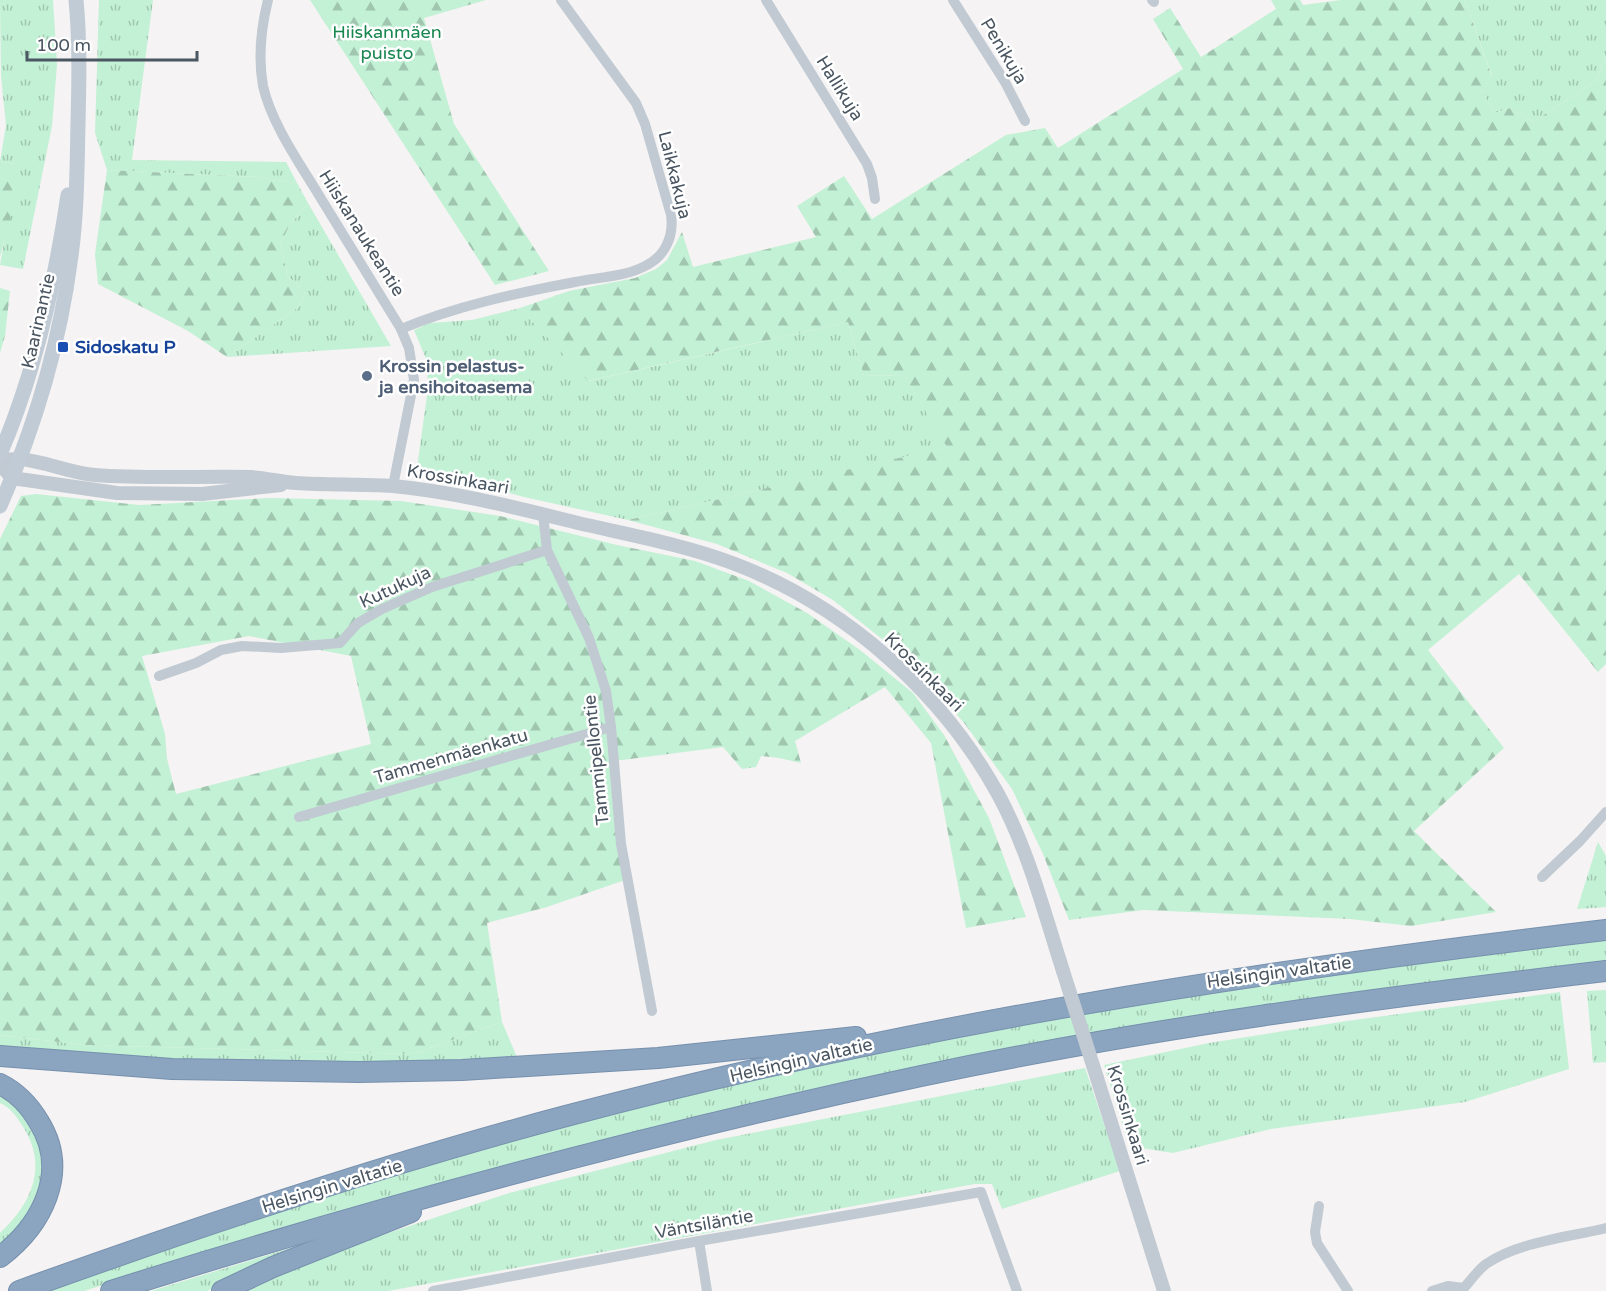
<svg xmlns="http://www.w3.org/2000/svg" width="1606" height="1291" font-family="'Varela Round',sans-serif">
	<style>
		.grass { fill: url(#grass-tufts) }
		.forest { fill: url(#forest-firs); fill-rule: evenodd }
		.lines { fill: none; stroke-linecap: round; stroke-linejoin: round }
		.motorway-casing { stroke: #7690ad; stroke-width: 22 }
		.minor { stroke: #c1cad2; stroke-width: 10 }
		.tertiary { stroke: #c1cad2; stroke-width: 14 }
		.secondary { stroke: #c1cbd6; stroke-width: 15 }
		.motorway { stroke: #8ba5c1; stroke-width: 20 }
		.tertiary-bridge { stroke: #c1cad2; stroke-width: 14 }
		.transit-dot { fill: #1a4fb4; stroke: #fff; stroke-width: 2 }
		.service-dot { fill: #5c6f8a; stroke: #fff; stroke-width: 2 }
		.labels { text-anchor: middle; dominant-baseline: central; stroke-width: 5; stroke-linejoin: round; paint-order: stroke }
		.park-label { font-size: 18px; fill: #17864f; stroke: #fff }
		.street-label { font-size: 18px; fill: #4a5661; stroke: #fff }
		.transit-label { font-size: 18px; font-weight: bold; fill: #164399; stroke: #fff; text-anchor: start }
		.service-label { font-size: 18px; font-weight: bold; fill: #4e5e75; stroke: #fff; text-anchor: start }
	</style>
	<defs>
		<pattern id="grass-tufts" width="24" height="20" patternUnits="userSpaceOnUse" patternTransform="scale(1.5)"><rect width="24" height="20" fill="#c3f1d5"/><path d="M3 7l-1-3M5 7V3M7 7l1-3M15 17l-1-3M17 17v-4M19 17l1-3" fill="none" stroke="#a0c6b0"/></pattern>
		<pattern id="forest-firs" width="22" height="20" patternUnits="userSpaceOnUse" patternTransform="scale(1.5)"><rect width="22" height="20" fill="#c3f1d5"/><path d="M5 1l3.5 6h-7zM16 11l3.5 6h-7z" fill="#a0c6b0"/></pattern>
	</defs>
	<rect width="100%" height="100%" fill="#f5f3f3"/>
	<!-- grass -->
	<g class="grass">
		<path d="M0,0H53L57,65L52,126L23,269L0,265L18,164L0,162L6,125L1,76Z"/>
		<path d="M99,0H153L132,160L286,162L297,183L258,177L107,170L95,133Z"/>
		<path d="M1465,0H1606V56L1596,81L1533,122L1510,108L1495,113L1482,92L1492,76Z"/>
		<path d="M308,203L391,346L227,357L300,306L305,293L288,276L280,245L289,226Z"/>
		<path d="M520,308L589,381L848,322L864,376L904,375L948,447L628,520L524,497L417,468L428,388L427,361L414,330L430,323L472,320Z"/>
		<path d="M1598,842L1606,856V907L1577,909Z"/>
		<path d="M1606,938V961L1399,986L1191,1016L1074,1037L827,1086L688,1119L219,1248L84,1291H46L214,1233L386,1178L534,1134L682,1095L897,1048L1186,993Z"/>
		<path d="M1606,990V1062L1593,1063L1587,991Z"/>
		<path d="M1560,992L1569,1069L1465,1102L1271,1129L1173,1153L1129,1146L1104,1065L1209,1043L1347,1021Z"/>
		<path d="M502,1022L517,1057L413,1063L213,1062L0,1049V1035L85,1045L413,1054Z"/>
		<path d="M1085,1068L1120,1171L1002,1209L992,1184H975L388,1291H241L301,1262L509,1193L716,1140Z"/>
		<path d="M0,1094L9,1098L36,1126L46,1168L31,1215L0,1247V1233C32,1203 49,1166 22,1125C15,1115 11,1108 0,1103Z"/>
		<path d="M317,1240L207,1291H151Z"/>
	</g>
	<!-- forest -->
	<g class="forest">
		<path d="M310,0H486L424,18L454,124L549,271L495,285Z"/>
		<path d="M1271,0H1300L1303,5L1341,0H1465L1492,77L1482,92L1495,113L1510,108L1533,122L1596,81L1606,56V664L1598,672L1519,574L1428,650L1504,748L1414,831L1496,912L1411,926L1350,919L1143,910L1069,920L1043,854L1012,789L965,724L912,663L833,600L787,573L717,544L628,520L947,447L904,375L864,376L848,322L588,381L520,308L569,291L635,278L656,269L667,260L682,232L693,267L816,237L797,206L844,176L872,219L1006,135L1045,128L1058,148L1183,69L1153,19L1170,8L1201,57L1276,9Z"/>
		<path d="M0,162L19,164L16,197L0,257Z"/>
		<path d="M107,170L258,177L297,183L308,203L289,226L280,245L288,276L305,293L300,306L227,357L188,331L98,284L95,254Z"/>
		<path d="M0,288L10,291L5,336L0,353Z"/>
		<path d="M36,494L139,505L270,498L401,501L500,516L617,545L695,561L749,581L807,613L860,650L913,693L944,735L989,818L1026,917L966,928L931,743L885,687L795,741L801,763L779,758L761,756L756,767L742,769L723,747L614,761L628,879L547,907L487,923L502,1022L413,1054L85,1045L0,1035V539L21,496ZM249,636L351,656L371,744L176,794L167,759L165,734L142,656Z"/>
	</g>
	<g class="lines">
		<!-- motorway casing -->
		<g class="motorway-casing">
			<g id="motorway">
				<path d="M0,1056L172,1069L359,1072L462,1070L658,1058L856,1037"/>
				<path d="M0,1084C18,1093 29,1105 39,1122C70,1172 42,1225 0,1257"/>
				<path d="M19,1291C199,1226 381,1165 566,1116C908,1025 1255,971 1606,930"/>
				<path d="M111,1291C377,1207 648,1134 921,1076C1147,1028 1377,998 1606,971"/>
				<path d="M222,1291L273,1267L411,1212"/>
			</g>
		</g>
		<!-- minor -->
		<g class="minor">
			<path d="M268,0C261,28 258,58 263,86C271,122 298,161 317,192C345,238 373,283 401,329L409,348L414,380L393,486"/>
			<path d="M766,0L867,164L872,178L875,199"/>
			<path d="M953,0L1005,82L1025,121"/>
			<path d="M1152,0L1154,2"/>
			<path d="M401,329C456,306 517,293 575,282C598,277 626,277 647,265C666,255 674,235 671,215L645,124L636,103L561,0"/>
			<path d="M543,514L547,550L589,638L606,691L611,727L621,844L652,1011"/>
			<path d="M159,676L196,663L221,650L242,646L281,648L340,643L358,623L382,609L432,587L547,550"/>
			<path d="M299,817L611,727"/>
			<path d="M1542,877L1580,841L1606,812"/>
			<path d="M1319,1206L1315,1232L1317,1243L1348,1291"/>
			<path d="M699,1241L707,1291"/>
			<path d="M433,1291L699,1241L981,1192L1017,1291"/>
			<path d="M1432,1291L1448,1286L1464,1288C1471,1280 1478,1270 1486,1264C1518,1242 1569,1237 1606,1228"/>
		</g>
		<!-- tertiary -->
		<g class="tertiary">
			<path d="M0,460C6,460 13,459 19,459C45,461 70,473 95,475C147,479 199,476 251,477C266,478 281,482 296,483C328,485 361,484 393,486C456,492 517,508 578,523C630,535 685,545 735,564C845,606 941,691 998,794C1028,849 1044,912 1063,971"/>
			<path d="M0,464L12,478L117,493L202,494L281,485"/>
			<path d="M1097,1078L1164,1291"/>
		</g>
		<!-- secondary -->
		<g class="secondary">
			<path d="M0,454C35,374 55,282 68,195"/>
			<path d="M0,506C35,427 60,342 71,256C77,212 77,168 78,124C79,82 80,41 76,0"/>
		</g>
		<!-- motorway -->
		<use href="#motorway" class="motorway"/>
		<!-- tertiary-bridge -->
		<path class="tertiary-bridge" d="M1063,971L1097,1078"/>
	</g>
	<!-- markers -->
	<rect class="transit-dot" x="57" y="341" width="12" height="12" rx="3"/>
	<circle class="service-dot" cx="367" cy="376" r="6"/>
	<g class="labels">
		<!-- park labels -->
		<g class="park-label">
			<text x="387" y="32">Hiiskanmäen<tspan x="387" dy="21">puisto</tspan></text>
		</g>
		<!-- street labels -->
		<g class="street-label">
			<text transform="translate(1004 51) rotate(59)">Penikuja</text>
			<text transform="translate(840 88) rotate(58)">Hallikuja</text>
			<text transform="translate(675 175) rotate(76)">Laikkakuja</text>
			<text transform="translate(362 233) rotate(58)">Hiiskanaukeantie</text>
			<text transform="translate(38 321) rotate(-77)">Kaarinantie</text>
			<text transform="translate(458 479) rotate(10)">Krossinkaari</text>
			<text transform="translate(395 587) rotate(-25)">Kutukuja</text>
			<text transform="translate(924 672) rotate(45)">Krossinkaari</text>
			<text transform="translate(451 756) rotate(-16)">Tammenmäenkatu</text>
			<text transform="translate(596 760) rotate(-96)">Tammipellontie</text>
			<text transform="translate(1279 972) rotate(-8)">Helsingin valtatie</text>
			<text transform="translate(801 1060) rotate(-13)">Helsingin valtatie</text>
			<text transform="translate(1128 1115) rotate(73)">Krossinkaari</text>
			<text transform="translate(332 1186) rotate(-17)">Helsingin valtatie</text>
			<text transform="translate(704 1224) rotate(-10)">Väntsiläntie</text>
		</g>
		<!-- transit labels -->
		<g class="transit-label">
			<text x="75" y="347">Sidoskatu P</text>
		</g>
		<!-- service labels -->
		<g class="service-label">
			<text x="379" y="366">Krossin pelastus-<tspan x="379" dy="21">ja ensihoitoasema</tspan></text>
		</g>
	</g>
	<!-- scale -->
	<path d="M27 51v9h170v-9" fill="none" stroke="#4a5661" stroke-width="3"/>
	<text x="36" y="51" font-size="18" fill="#4a5661" stroke="#ffffff" stroke-width="4.5" paint-order="stroke">100 m</text>
</svg>
